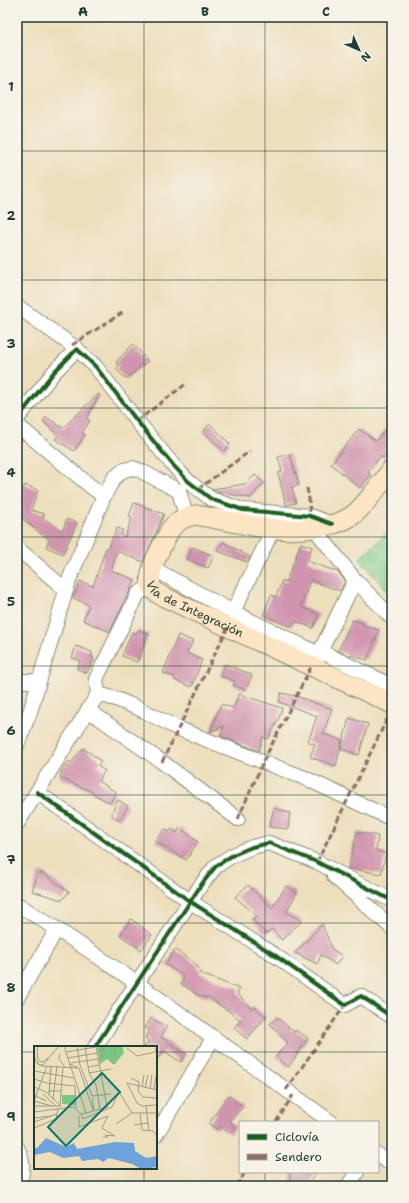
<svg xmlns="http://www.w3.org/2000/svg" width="409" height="1203" font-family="'Shantell Sans',sans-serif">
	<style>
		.green { fill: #7cc683; stroke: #4e825c }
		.building { fill: #d094ae }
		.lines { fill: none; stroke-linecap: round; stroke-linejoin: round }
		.minor-casing { stroke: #868e78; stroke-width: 16 }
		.secondary-casing { stroke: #868e78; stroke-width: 21 }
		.minor { stroke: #fff; stroke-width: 14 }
		.secondary { stroke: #fce5c4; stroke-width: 19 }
		.quiet { stroke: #8d6e63; stroke-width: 3; stroke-dasharray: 6 3; stroke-linecap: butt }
		.cycleway-casing { stroke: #f7f3e8; stroke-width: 6 }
		.cycleway { stroke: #1b5e20; stroke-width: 4 }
		.grid { fill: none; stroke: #1f3d34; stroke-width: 1; stroke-opacity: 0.55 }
		.labels { text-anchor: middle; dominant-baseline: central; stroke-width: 3.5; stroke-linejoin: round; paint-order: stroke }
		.street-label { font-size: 12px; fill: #1f3d34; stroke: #f7f3e8 }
		.inset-road { fill: none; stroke: #9b9e86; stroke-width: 1 }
		.view { fill: #0f766e; fill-opacity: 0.15; stroke: #0f766e; stroke-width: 2 }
		.inset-edge { fill: none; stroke: #1f3d34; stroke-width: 2 }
		.neatline { fill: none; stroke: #1f3d34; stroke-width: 1.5 }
		.grid-label { font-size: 13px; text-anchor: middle; font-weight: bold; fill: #1f3d34 }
	</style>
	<rect width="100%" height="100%" fill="#f7f3e8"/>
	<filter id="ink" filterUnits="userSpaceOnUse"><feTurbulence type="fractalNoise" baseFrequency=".025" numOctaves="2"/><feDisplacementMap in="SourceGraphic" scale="8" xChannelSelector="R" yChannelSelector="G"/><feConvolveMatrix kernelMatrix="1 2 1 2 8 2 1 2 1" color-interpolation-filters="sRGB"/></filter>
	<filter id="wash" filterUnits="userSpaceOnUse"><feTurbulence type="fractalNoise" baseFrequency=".012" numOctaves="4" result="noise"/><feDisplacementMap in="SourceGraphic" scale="16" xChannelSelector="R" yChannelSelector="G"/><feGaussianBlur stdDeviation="0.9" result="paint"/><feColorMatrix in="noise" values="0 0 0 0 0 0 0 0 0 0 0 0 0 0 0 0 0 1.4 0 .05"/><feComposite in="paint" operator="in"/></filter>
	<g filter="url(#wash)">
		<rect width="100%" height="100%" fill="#eddebc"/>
		<!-- green -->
		<path class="green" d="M392,528V596L359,559Z"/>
		<g id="blocks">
			<!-- building -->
			<g class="building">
				<path d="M133,344L148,361L126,379L116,369L119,365L116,362Z"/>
				<path d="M98,394L99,395L87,419L90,421L82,433L85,435L74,451L55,439L58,436L43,421L46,417L63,428Z"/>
				<path d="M392,421V447L383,458L381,456L368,472L371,475L360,488L331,464L359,429L376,441Z"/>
				<path d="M210,424L230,444L224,451L203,431Z"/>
				<path d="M290,454L299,485L292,487L296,503L286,505L278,473L282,471L278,457Z"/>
				<path d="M255,475L264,483L250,498L218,492L212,489L245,484Z"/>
				<path d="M25,485L38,490L31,510L44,514L43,518L62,531L67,519L77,523L63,554L46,547L49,540L17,515L21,505L18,504Z"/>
				<path d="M134,503L164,514L143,562L117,551L111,570L135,580L110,632L83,620L89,605L73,598L80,581L93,586L106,548H108L117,528L123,530L121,535L125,537L132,517L129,516Z"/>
				<path d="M223,542L250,557L247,562L217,551Z"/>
				<path d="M301,543L312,547L307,561L338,572L345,581L340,591L310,580L301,607L319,614L313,628L295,621L291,627L263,615L271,595L276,597L282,580L286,582Z"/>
				<path d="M193,547L214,556L208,568L187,559Z"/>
				<path d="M352,620L363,623L362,625L379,630L367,660L351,655V656L338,651Z"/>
				<path d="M138,630L149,634L137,662L122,656L132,632L136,634Z"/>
				<path d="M178,635L193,641L187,653L202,660L192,687L174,680L175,677L163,673Z"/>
				<path d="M76,646L92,652L91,657L94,658L87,673L77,669L80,661L72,658Z"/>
				<path d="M225,664L252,675L246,690L233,685L235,681L220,676Z"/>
				<path d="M281,693L296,696L332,709L323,734L342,740L336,766L310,757L315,744L308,742L317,716L279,702Z"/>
				<path d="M239,694L282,708L278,720L268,739L263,737L259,751L220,736L224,726L210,732L221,704L233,708Z"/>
				<path d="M349,718L368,724L359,755L341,749Z"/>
				<path d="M83,748L101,761L98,766L105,771L98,781L116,792L110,803L92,793L93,792L60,778L62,770L69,761L71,763Z"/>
				<path d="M118,800L128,806L120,820L112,816V812Z"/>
				<path d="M274,808L290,813L288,829L269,827Z"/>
				<path d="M180,828L198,842L186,860L155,841L165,829L169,832L172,829L177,833Z"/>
				<path d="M357,832L378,836L376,850L386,854L381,874L348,868Z"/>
				<path d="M42,872L69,892L62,900L32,891L38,873L41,874Z"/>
				<path d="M248,885L272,908L286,886L297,893L286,912L302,921L282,940L272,929L266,934L252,919L257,916L235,897Z"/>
				<path d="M131,919L152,935L141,950L120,935Z"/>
				<path d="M322,924L332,949L342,956L336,965L321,955L317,964L295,953Z"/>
				<path d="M175,949L198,966L197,967L201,970L199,973L240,989L237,993L252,1009L254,1006L266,1017L247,1039L234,1028L241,1020L207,996L206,998L194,993V992L181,984L184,978L182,977L183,975L166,965Z"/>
				<path d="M277,1017L294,1032L295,1030L308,1038L288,1068L276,1056L288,1043L270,1024Z"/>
				<path d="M151,1018L167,1027L161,1037L186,1054L181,1062L164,1051L156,1061V1047H144L149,1041L145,1038L150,1030L145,1028Z"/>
				<path d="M229,1095L243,1107L230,1121L236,1127L230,1134L220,1126L217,1129L209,1124L221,1105V1104Z"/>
				<path d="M290,1172L315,1173L308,1186H305L301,1182H290Z"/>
			</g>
		</g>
	</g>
	<g filter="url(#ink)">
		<use href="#blocks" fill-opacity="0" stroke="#868e78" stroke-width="1"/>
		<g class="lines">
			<!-- minor casing -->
			<g class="minor-casing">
				<g id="minor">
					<path d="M17,306L77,349"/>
					<path d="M17,419L54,372L77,349L96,367L137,421L173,465L188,481L211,499L243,510L310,516L332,524"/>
					<path d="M17,425L89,485L104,496"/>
					<path d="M314,528L355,580L392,618"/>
					<path d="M17,548L66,590"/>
					<path d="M152,568L233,612L319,654H326L392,686"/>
					<path d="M233,612L273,529"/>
					<path d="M319,654L355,580"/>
					<path d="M17,681H39"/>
					<path d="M98,694L116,699L138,708L179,729L305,778L392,819"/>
					<path d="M88,710L162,762L238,819"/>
					<path d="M17,745L30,712L69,580L104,496L114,478L124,470L133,468L141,471L179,491L186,516"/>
					<path d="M37,792L191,902L273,954L345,1005L361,996L392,1017"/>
					<path d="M17,824L98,694L96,679L138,594L151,585"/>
					<path d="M334,876L392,928"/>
					<path d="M17,904C125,971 227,1048 331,1122"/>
					<path d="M17,998L57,929"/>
					<path d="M95,1047L201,885L216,866L233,855L252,847L269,843L317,862L387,898L392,896"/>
					<path d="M156,1135L213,1038"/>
					<path d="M17,1147C22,1157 26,1174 17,1184"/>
					<path d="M378,1155L392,1165"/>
					<path d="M348,1186L357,1172"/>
				</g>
			</g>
			<!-- secondary casing -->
			<g class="secondary-casing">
				<g id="secondary">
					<path id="s1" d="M392,469C382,481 365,506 353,515C334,529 296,531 273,529C248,526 221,519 195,515C185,517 176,521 170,530C164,543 146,571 151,585C152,590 157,593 162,596L392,704"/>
				</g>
			</g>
			<!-- minor -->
			<use href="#minor" class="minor"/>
			<!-- secondary -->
			<use href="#secondary" class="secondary"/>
			<!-- quiet -->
			<g class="quiet">
				<path d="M72,345L125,311"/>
				<path d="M137,421L187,383"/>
				<path d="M307,488L309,499L310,516"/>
				<path d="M198,489L250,451"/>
				<path d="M162,762L228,627"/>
				<path d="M238,819L263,762L311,667"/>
				<path d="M317,862L392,709"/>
				<path d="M286,1090L345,1005"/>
				<path d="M276,1122L293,1095"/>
				<path d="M237,1186L245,1172"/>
			</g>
			<!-- cycleway casing -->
			<g class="cycleway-casing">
				<g id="cycleway">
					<path d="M17,419L54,372L77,349L96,367L137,421L173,465L188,481L211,499L243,510L310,516L332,524"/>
					<path d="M37,792L191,902L273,954L345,1005L361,996L392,1017"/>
					<path d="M95,1047L201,885L216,866L233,855L252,847L269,843L317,862L387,898L392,896"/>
				</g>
			</g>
			<!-- cycleway -->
			<use href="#cycleway" class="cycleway"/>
		</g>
	</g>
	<!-- grid -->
	<path class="grid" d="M144,17V1047M265,17V1122M17,151H392M17,280H392M17,408H392M17,537H392M17,666H392M17,795H392M17,923H392M17,1052H35M156,1052H392M144,1168V1186M265,1172V1186"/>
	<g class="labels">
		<!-- street labels -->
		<g class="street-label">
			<text stroke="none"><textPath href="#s1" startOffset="362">Vía de Integración</textPath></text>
		</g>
	</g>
	<!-- overview -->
	<g transform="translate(34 1046)">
		<rect width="123" height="123" fill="#eddebc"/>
		<path d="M63,0H88L90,7L80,19L73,13L66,18ZM28,49H41V59L28,58Z" fill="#7cc683"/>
		<path d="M12,92L32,101L40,97L43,103L81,96L100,97L101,105L112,112L123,110V121L107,123L98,118L75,112L69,116L64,113L48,115L45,110L29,112L16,106L0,109V102H3Z" fill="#6ea2da"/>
		<path class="inset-road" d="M4,0L3,8L5,15L9,16L14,12M43,0L46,19L58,50L77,48M51,0L55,27L62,39L66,63M62,0L73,61M68,1L71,7L68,12L67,4L69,0M93,2L103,10L121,6L123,0M32,6L62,1M26,8L25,13L31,21M0,10L5,19H9L25,0M34,12L63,7M80,12L82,0M0,15L8,20L44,22M37,17L64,13M35,18L45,22L59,64M54,21L66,19M0,25L40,32M55,27L77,23M97,32L105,36L104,45L109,51L123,52M0,33L13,37L41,40L42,62M0,41L12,46L27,60M108,41L110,29M111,42L114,29M116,43L118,29M120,43L122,30M123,44L93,37L103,57L108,60L123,59M14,45H27M9,48L22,60M0,49L12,55M15,49L17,20M58,52L60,64M19,53L23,20M0,55L13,20M0,55L18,60M26,59L29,21M0,60H27M112,60L115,85M0,66L39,61L47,68L52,67L30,0M52,67L74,61M47,68L49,73L78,61L85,46L98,67H123M106,68L108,84L119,85L123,90M45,70V81L74,70L68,82L81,90L71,89L74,91H69M0,72L17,70M0,76L23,68M82,78L98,67M100,79L114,77M0,82L22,73L24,63"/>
		<path class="view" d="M68,27L86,46L32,100L14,81Z"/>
		<rect width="123" height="123" class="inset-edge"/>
	</g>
	<!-- margin -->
	<rect width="409" height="1203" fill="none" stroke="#f7f3e8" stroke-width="44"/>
	<!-- legend -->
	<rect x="239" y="1121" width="140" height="52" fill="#f7f3e8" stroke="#a1aaa0"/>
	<rect x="247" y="1134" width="20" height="6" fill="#1b5e20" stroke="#a1aaa0"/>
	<text x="275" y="1141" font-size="12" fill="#1f3d34">Ciclovía</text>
	<rect x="247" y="1154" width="20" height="6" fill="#8d6e63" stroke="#a1aaa0"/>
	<text x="275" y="1161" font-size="12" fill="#1f3d34">Sendero</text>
	<!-- north arrow -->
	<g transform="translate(359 50) rotate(135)" stroke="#f7f3e8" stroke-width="3" paint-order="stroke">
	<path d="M0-3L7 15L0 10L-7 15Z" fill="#1f3d34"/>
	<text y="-6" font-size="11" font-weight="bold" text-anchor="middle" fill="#1f3d34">N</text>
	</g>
	<rect x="22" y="22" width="365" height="1159" class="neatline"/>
	<g class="grid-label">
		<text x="83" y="16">A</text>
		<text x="205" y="16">B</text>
		<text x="326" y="16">C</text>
		<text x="11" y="91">1</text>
		<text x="11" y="220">2</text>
		<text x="11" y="348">3</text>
		<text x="11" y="477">4</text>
		<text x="11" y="606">5</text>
		<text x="11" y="735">6</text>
		<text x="11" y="864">7</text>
		<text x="11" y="992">8</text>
		<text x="11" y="1121">9</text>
	</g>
</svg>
